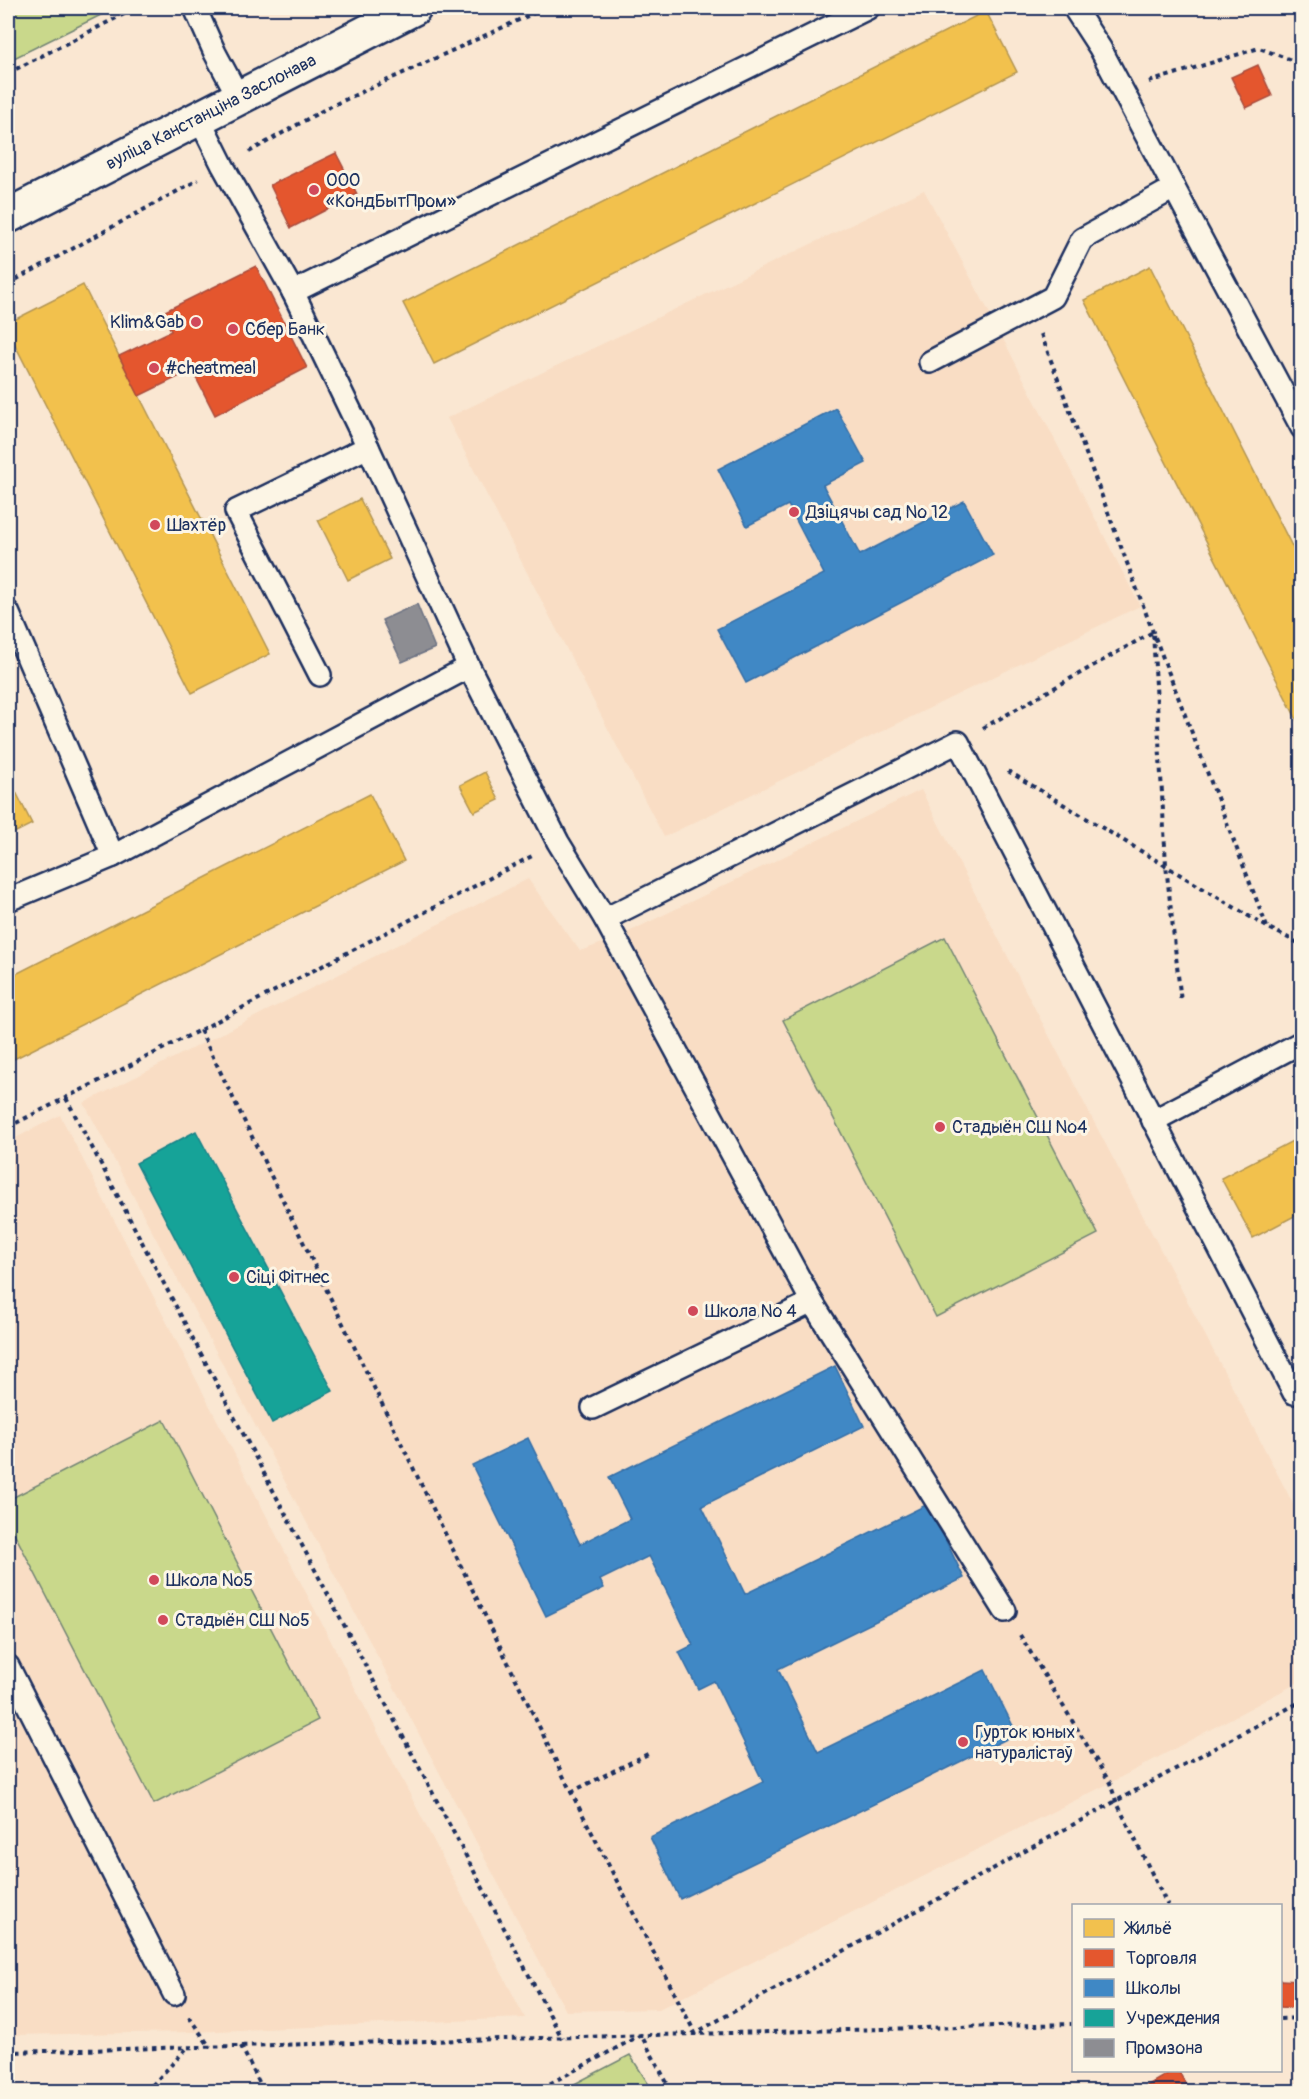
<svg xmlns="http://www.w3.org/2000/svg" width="1309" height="2099" font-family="Pangolin,sans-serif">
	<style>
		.built { fill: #f9ddc4 }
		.green { fill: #c9d88b; stroke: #728474; stroke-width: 1.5 }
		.homes { fill: #f2c14e; stroke: #b29553; stroke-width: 1.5 }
		.shops { fill: #e4572e; stroke: #a84b3c; stroke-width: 1.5 }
		.schools { fill: #3f88c5; stroke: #346da6; stroke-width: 1.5 }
		.public { fill: #17a398; stroke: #188087; stroke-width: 1.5 }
		.industry { fill: #8d8d92; stroke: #6b7182; stroke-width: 1.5 }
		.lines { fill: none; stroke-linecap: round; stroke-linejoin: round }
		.service-casing { stroke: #1b2f5e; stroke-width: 26 }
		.secondary-casing { stroke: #1b2f5e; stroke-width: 38 }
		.path { stroke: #1b2f5e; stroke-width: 4; stroke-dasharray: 4.5 4.5; stroke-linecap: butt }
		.service { stroke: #fcf5e5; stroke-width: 21 }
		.secondary { stroke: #fcf5e5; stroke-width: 33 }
		.poi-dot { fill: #d1495b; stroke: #fcf5e5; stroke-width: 2 }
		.labels { text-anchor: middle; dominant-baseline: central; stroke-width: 6; stroke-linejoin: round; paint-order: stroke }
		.street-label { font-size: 18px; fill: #1b2f5e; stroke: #fcf5e5 }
		.poi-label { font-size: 18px; fill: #1b2f5e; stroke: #fcf5e5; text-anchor: start }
	</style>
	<rect width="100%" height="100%" fill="#fae7d2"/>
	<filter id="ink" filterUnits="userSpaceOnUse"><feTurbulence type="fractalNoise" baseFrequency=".0167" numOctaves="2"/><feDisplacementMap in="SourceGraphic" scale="12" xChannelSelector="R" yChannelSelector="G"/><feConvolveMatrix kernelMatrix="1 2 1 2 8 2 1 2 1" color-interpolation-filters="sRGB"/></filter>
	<g filter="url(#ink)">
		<!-- built -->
		<g class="built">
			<path d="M924,190L997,327L1140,606L664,837L447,418Z"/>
			<path d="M921,790L1301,1519V1681L1110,1783L659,2009L566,2011L84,1103L528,879L580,951L614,939Z"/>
			<path d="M60,1115L525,2018L194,2032L8,2035V1142Z"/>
		</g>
		<!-- green -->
		<g class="green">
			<path d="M8,8H115L8,61Z"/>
			<path d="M945,937L1098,1234L936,1317L783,1020Z"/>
			<path d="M164,1420L318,1720L154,1804L8,1521V1500Z"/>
			<path d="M630,2055L653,2091H561Z"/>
		</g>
		<!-- homes -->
		<g class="homes">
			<path d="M986,11L1017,72L434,364L403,303Z"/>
			<path d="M1150,266L1302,566V730L1084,300Z"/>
			<path d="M83,285L270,654L192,693L8,331V323Z"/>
			<path d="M360,499L390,559L348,580L318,520Z"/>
			<path d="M485,772L499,800L474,812L460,785Z"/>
			<path d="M8,776L32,824L8,836Z"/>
			<path d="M370,794L404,861L8,1062V978Z"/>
			<path d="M1302,1136V1212L1253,1238L1221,1178Z"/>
		</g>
		<!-- shops -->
		<g class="shops">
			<path d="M1258,65L1272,96L1246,108L1231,77Z"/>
			<path d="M336,153L357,194L291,228L270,185Z"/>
			<path d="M256,266L307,368L215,415L192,370L139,396L119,356L171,331L163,312Z"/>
			<path d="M1280,1980L1301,1981L1299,2008L1280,2007Z"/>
			<path d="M1174,2070H1178L1190,2092H1136Z"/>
		</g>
		<!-- schools -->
		<g class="schools">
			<path d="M836,408L866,463L823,485L860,555L964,501L993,555L746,683L717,629L824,574L788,505L747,526L718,469Z"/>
			<path d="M835,1366L864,1426L702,1506L745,1594L928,1504L964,1578L778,1669L818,1752L985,1670L1017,1734L680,1899L650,1837L763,1782L714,1681L698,1689L679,1652L693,1645L649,1556L600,1580L604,1588L546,1616L472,1465L528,1438L580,1544L630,1519L609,1477Z"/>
		</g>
		<!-- public -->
		<path class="public" d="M196,1131L333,1391L272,1423L136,1163Z"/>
		<!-- industry -->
		<path class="industry" d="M417,604L435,648L402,662L382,620Z"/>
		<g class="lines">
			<!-- service casing -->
			<g class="service-casing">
				<g id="service">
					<path d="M195,8L215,53L239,98"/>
					<path d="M1074,8L1100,48L1174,188"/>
					<path d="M199,118L223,166L293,292L368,447L469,667L558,842L605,919L812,1302L1005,1611"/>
					<path d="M293,292L868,8"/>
					<path d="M930,362L1053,297L1082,239L1174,188L1302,428"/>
					<path d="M8,612L113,856"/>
					<path d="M320,675L236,511L368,447"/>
					<path d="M8,900L113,856L469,667"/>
					<path d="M605,919L958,742L1294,1393L1302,1389"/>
					<path d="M1153,1121L1302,1042"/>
					<path d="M593,1408L812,1302"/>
					<path d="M8,1666L174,1994"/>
				</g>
			</g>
			<!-- secondary casing -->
			<g class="secondary-casing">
				<path id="secondary" d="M8,216L414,8"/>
			</g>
			<!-- path -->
			<g class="path">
				<path d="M121,8L129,10"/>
				<path d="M8,73L130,11L152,8"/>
				<path d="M1149,82L1259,48L1302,64"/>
				<path d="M249,152L327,108L545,8"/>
				<path d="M8,284L198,180"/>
				<path d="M1041,334L1153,632L1267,927"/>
				<path d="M983,728L1153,632L1166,865L1181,1002"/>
				<path d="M1008,771L1267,927L1302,945"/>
				<path d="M200,1030L571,1792L695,2033L1116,1801L1302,1701"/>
				<path d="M66,1098L562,2038"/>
				<path d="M8,1127L200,1030L532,856"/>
				<path d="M1020,1635L1110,1783L1116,1801L1168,1906"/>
				<path d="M571,1792L650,1753"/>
				<path d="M189,2017L210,2047"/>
				<path d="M1280,2019L1302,2018"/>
				<path d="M241,2046L264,2092"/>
				<path d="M8,2052L1074,2024"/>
				<path d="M146,2092L187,2048"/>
				<path d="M534,2092L641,2035L672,2092"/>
			</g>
			<!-- service -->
			<use href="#service" class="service"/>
			<!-- secondary -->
			<use href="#secondary" class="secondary"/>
		</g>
	</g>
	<!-- markers -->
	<g class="poi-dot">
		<circle cx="314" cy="190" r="6"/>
		<circle cx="196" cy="322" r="6"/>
		<circle cx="233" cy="329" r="6"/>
		<circle cx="154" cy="368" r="6"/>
		<circle cx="794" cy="512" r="6"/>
		<circle cx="155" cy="525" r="6"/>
		<circle cx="940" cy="1127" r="6"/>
		<circle cx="234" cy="1277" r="6"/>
		<circle cx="693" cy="1311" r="6"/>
		<circle cx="154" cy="1580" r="6"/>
		<circle cx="163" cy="1620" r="6"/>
		<circle cx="963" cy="1742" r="6"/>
	</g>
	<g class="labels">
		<!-- street labels -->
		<g class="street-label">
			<text transform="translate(211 112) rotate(-27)">вуліца Канстанціна Заслонава</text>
		</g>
		<!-- poi labels -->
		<g class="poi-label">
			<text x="326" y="180">ООО<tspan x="326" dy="21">«КондБытПром»</tspan></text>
			<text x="184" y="322" text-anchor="end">Klim&amp;Gab</text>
			<text x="245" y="329">Сбер Банк</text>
			<text x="166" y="368">#cheatmeal</text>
			<text x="806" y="512">Дзіцячы сад № 12</text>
			<text x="167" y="525">Шахтёр</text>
			<text x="952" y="1127">Стадыён СШ №4</text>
			<text x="246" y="1277">Сіці Фітнес</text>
			<text x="705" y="1311">Школа № 4</text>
			<text x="166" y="1580">Школа №5</text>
			<text x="175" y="1620">Стадыён СШ №5</text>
			<text x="975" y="1732">Гурток юных<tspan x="975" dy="21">натуралістаў</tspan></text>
		</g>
	</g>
	<!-- margin -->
	<rect width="1309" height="2099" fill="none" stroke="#fcf5e5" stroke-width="30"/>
	<rect x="15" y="15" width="1279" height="2069" fill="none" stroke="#1b2f5e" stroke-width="2" filter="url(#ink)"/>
	<!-- legend -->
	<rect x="1072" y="1904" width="210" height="168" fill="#fcf5e5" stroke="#a2a6af" stroke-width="1.5"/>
	<rect x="1084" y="1919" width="30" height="18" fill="#f2c14e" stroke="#a2a6af" stroke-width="1.5"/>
	<text x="1126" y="1934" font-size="18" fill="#1b2f5e">Жильё</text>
	<rect x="1084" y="1949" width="30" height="18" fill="#e4572e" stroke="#a2a6af" stroke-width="1.5"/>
	<text x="1126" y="1964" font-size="18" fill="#1b2f5e">Торговля</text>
	<rect x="1084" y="1979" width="30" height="18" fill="#3f88c5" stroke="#a2a6af" stroke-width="1.5"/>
	<text x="1126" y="1994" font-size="18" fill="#1b2f5e">Школы</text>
	<rect x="1084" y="2009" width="30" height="18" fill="#17a398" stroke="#a2a6af" stroke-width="1.5"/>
	<text x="1126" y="2024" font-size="18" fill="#1b2f5e">Учреждения</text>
	<rect x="1084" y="2039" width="30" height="18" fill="#8d8d92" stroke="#a2a6af" stroke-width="1.5"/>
	<text x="1126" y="2054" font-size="18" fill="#1b2f5e">Промзона</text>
</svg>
